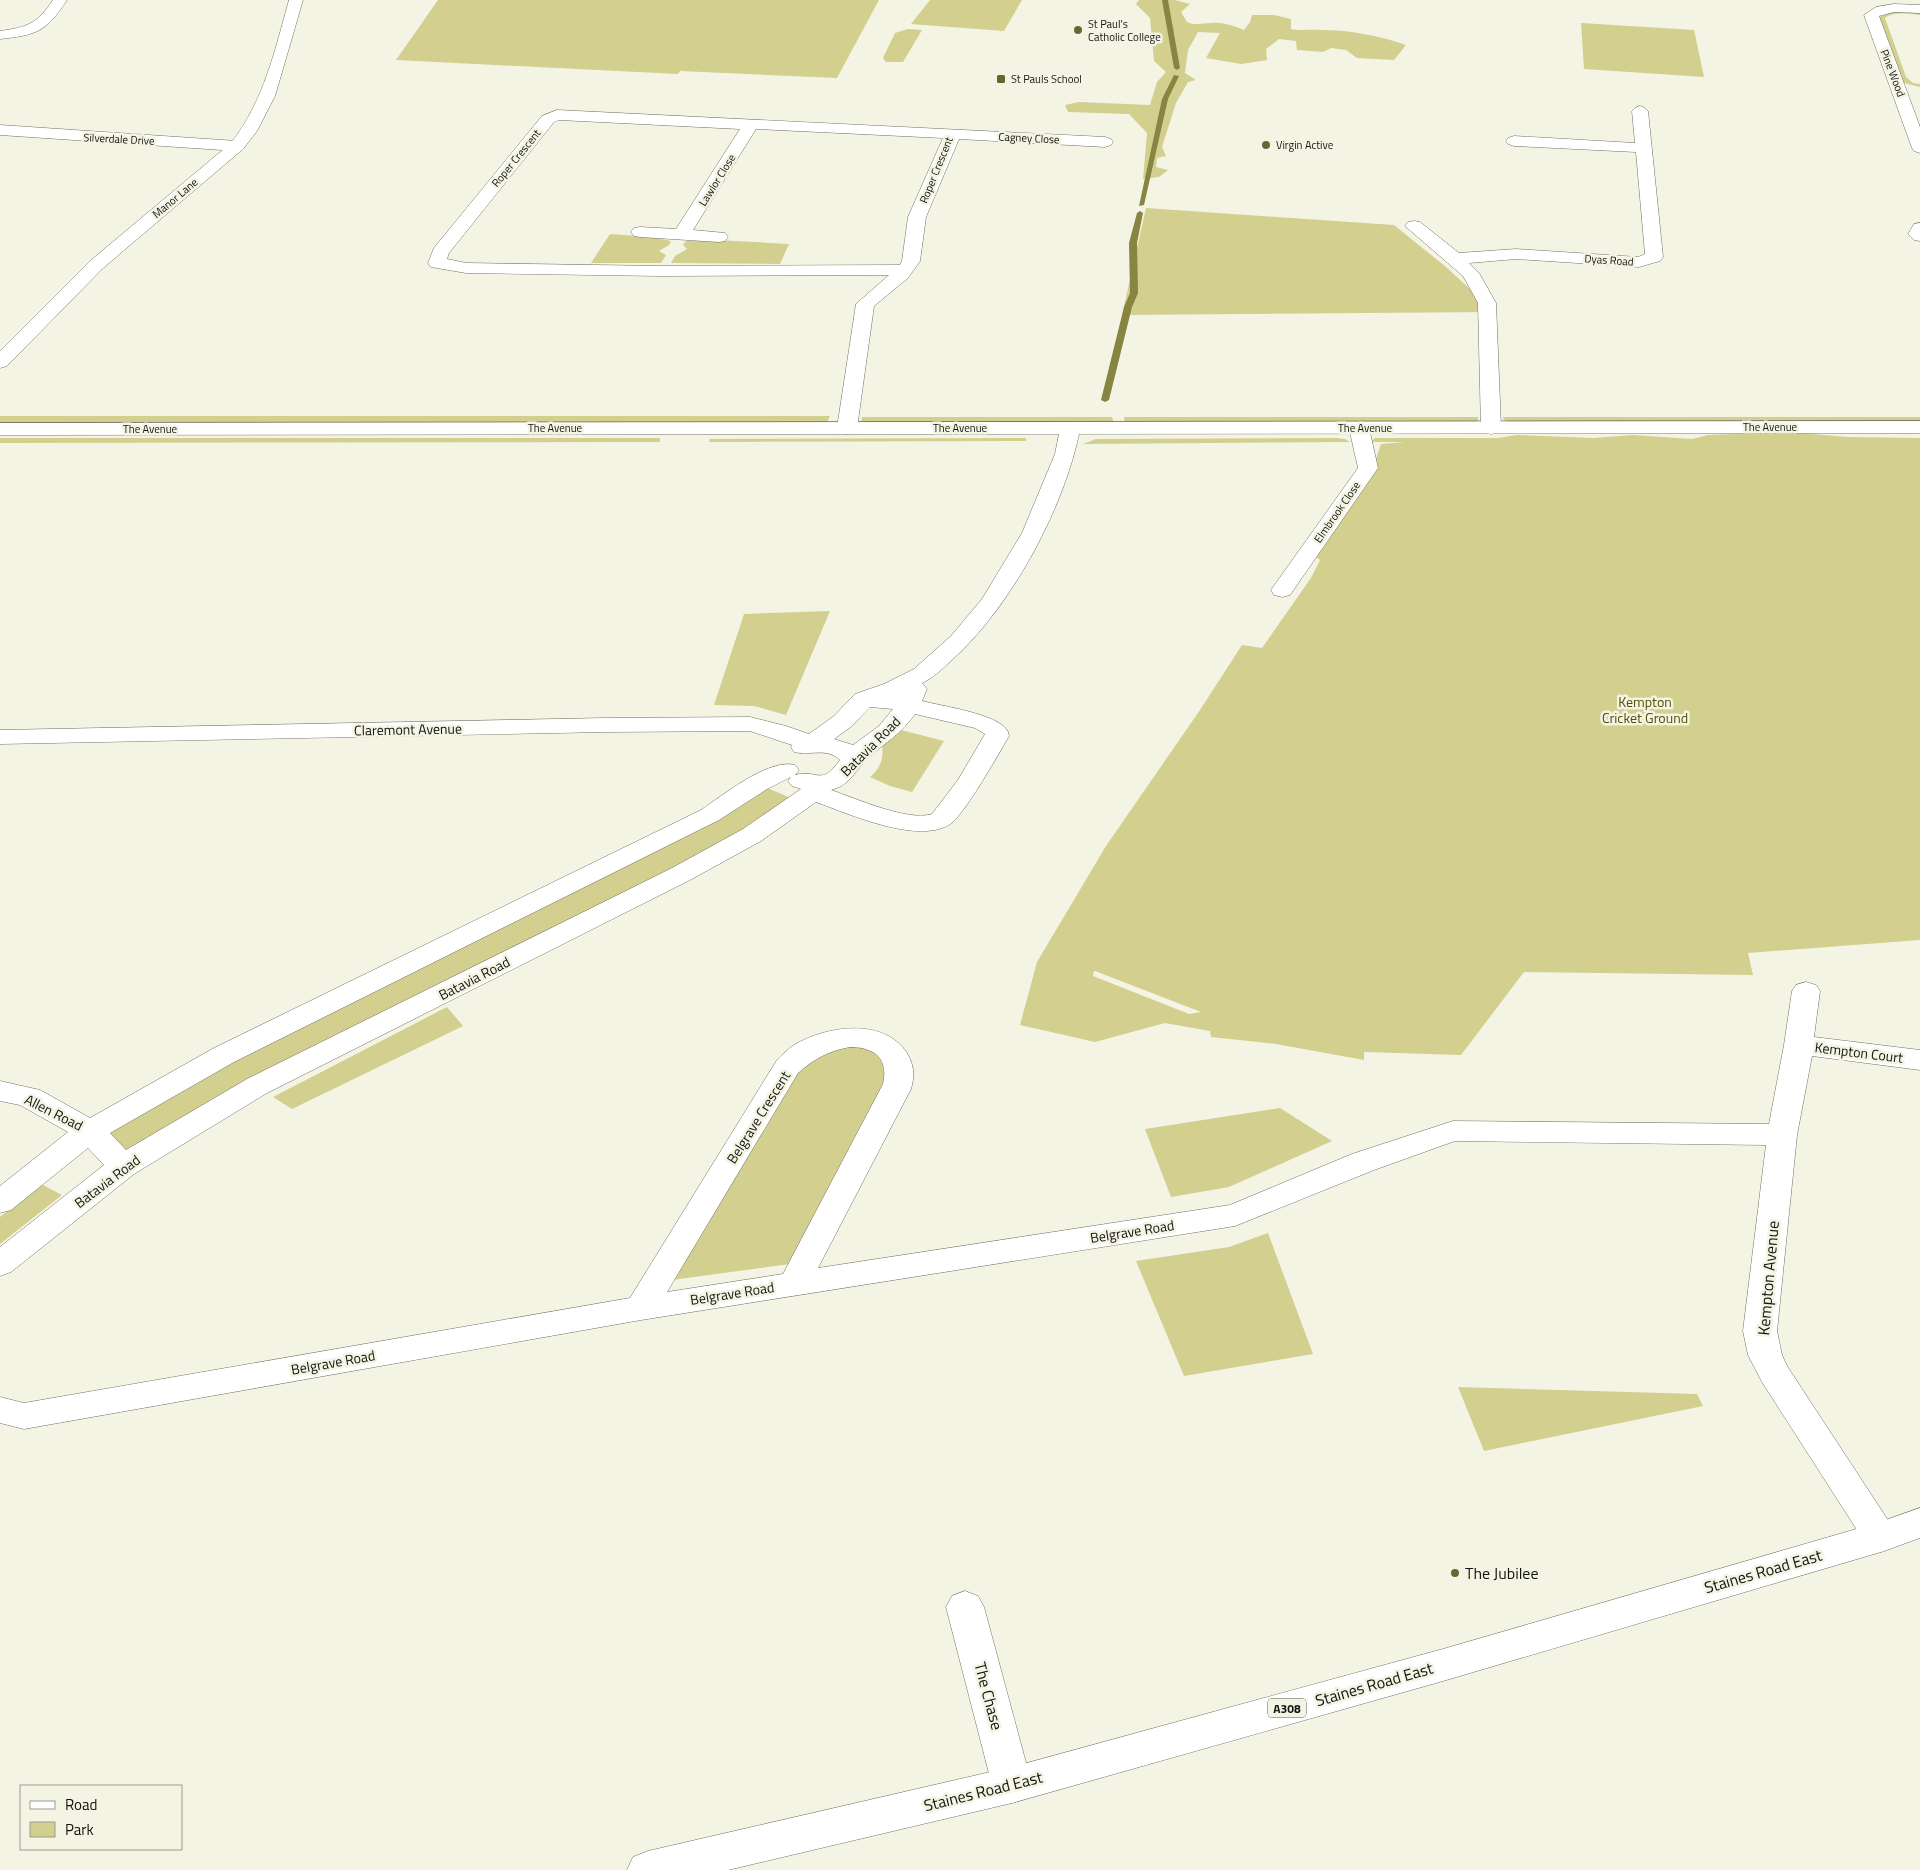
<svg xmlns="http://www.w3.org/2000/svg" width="1920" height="1870" font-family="'Titillium Web',sans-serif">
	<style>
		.green { fill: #d2cf8f; fill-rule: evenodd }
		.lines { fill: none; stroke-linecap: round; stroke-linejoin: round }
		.stream { fill: #888543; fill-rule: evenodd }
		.street-casing { stroke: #707063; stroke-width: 1 }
		.secondary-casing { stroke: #707063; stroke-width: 1 }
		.highway-casing { stroke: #707063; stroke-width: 1 }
		.street { fill: #fff; fill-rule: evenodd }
		.secondary { fill: #fff; fill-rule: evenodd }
		.highway { fill: #fff; fill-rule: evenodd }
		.poi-dot { fill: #686532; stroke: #f4f4e5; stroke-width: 2 }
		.labels { text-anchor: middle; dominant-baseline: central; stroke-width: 5; stroke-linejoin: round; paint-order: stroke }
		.far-poi-label { font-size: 11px; fill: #14140e; stroke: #f4f4e5; text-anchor: start }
		.far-street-label { font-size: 11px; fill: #14140e; stroke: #f4f4e5 }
		.shield { fill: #f4f4e5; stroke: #57574e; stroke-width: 1 }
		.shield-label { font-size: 12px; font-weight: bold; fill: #14140e }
		.park-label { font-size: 14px; fill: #544f06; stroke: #f4f4e5 }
		.street-label { font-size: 14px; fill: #14140e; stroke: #f4f4e5 }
		.near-street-label { font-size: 16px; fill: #14140e; stroke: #f4f4e5 }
		.near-poi-label { font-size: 16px; fill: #14140e; stroke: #f4f4e5; text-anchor: start }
	</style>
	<rect width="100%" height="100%" fill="#f4f4e5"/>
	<!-- green -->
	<g class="green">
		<path d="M438,0H879L837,78L680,71L678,74L396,60Z"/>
		<path d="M930,0H1022L1004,31L911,24Z"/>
		<path d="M1139,0H1175L1190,4L1181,12L1187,22C1196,26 1201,23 1211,23C1222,22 1234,26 1244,30L1250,22L1252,15H1274L1291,19V29C1302,31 1310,29 1322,30C1350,30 1380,36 1406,45L1394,60L1357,58L1346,50L1331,48L1323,52L1297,50L1296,41L1279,39L1266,49L1267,60L1241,64L1206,58L1220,33L1198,32L1188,50L1185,73L1196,80L1188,82L1176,103L1162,147L1166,156L1157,158L1156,167L1168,170L1159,177L1143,179L1147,133L1129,114L1068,112L1065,105L1079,102L1150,105L1157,82L1166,72L1154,61L1150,18L1136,4Z"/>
		<path d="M1892,12H1920V15C1909,14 1894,11 1885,18L1906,77L1913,83L1920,84V87L1904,83L1879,17Z"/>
		<path d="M1581,23L1694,30L1704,77L1584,69Z"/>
		<path d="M908,29L922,30L903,62H886L883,58L895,33Z"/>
		<path d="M1146,208L1394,225L1446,267L1495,312L1122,315Z"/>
		<path d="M610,234L652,237L671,241L669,245L659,251L666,255L661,263H591Z"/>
		<path d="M717,240L789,244L780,264L671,263L675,256L687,249L683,245L686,241Z"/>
		<path d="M0,416H830L827,423L0,424Z"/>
		<path d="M862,417H1112L1114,424L861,423Z"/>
		<path d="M1124,417H1478V421L1475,423L1125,424Z"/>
		<path d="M1503,417H1920V423H1509L1504,420Z"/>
		<path d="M1789,432L1847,437L1920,438V940L1748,953L1753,975L1524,972L1461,1055L1364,1052V1060L1276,1044L1211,1037L1210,1031L1165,1023L1095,1042L1020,1025L1037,962L1106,846L1200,710L1242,645L1262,648L1311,578L1320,560L1302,547L1374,465L1381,444L1405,442H1370L1375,438H1498L1517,435L1593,438L1633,435L1692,439L1708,435ZM1094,971H1095L1201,1012L1189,1014L1093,976Z"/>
		<path d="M0,438H660V442L0,443Z"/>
		<path d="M1026,438V441L709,442L710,439Z"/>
		<path d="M1337,438L1345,439L1350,442L1083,444L1096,439Z"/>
		<path d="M830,611L786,715L754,706L714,705L744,614Z"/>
		<path d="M901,730L944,741L912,792L890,786L870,777C880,769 884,758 882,746Z"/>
		<path d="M758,784L800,802L123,1166L90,1131Z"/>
		<path d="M447,1007L463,1026L292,1109L273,1097Z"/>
		<path d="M846,1038L898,1061L805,1262L657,1282L787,1067Z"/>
		<path d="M1280,1108L1332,1141L1229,1187L1171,1197L1145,1129Z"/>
		<path d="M41,1184L62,1195L0,1244V1217Z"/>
		<path d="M1268,1233L1313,1354L1184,1376L1136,1261L1229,1247Z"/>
		<path d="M1458,1387L1697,1394L1703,1406L1484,1451Z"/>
	</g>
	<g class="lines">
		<!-- stream -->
		<g class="stream">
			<path d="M1162,0H1168L1180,68L1177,70L1174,68Z"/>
			<path d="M1174,75L1179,76L1168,99L1144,205L1139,206L1162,99Z"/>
			<path d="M1140,211L1143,213L1137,243L1138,293L1132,307L1109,400L1105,402L1101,400L1124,307L1130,293L1129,243L1137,213Z"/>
		</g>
		<!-- street casing -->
		<g class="street-casing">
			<g id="street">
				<path d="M53,0H67C46,32 37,35 0,39V31C28,27 37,24 53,0Z"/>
				<path d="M1894,4L1920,5V13L1894,12L1879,16L1920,127V153L1914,151L1912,148L1864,15L1876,7Z"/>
				<path d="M1640,106L1645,108L1648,111L1663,257L1660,261L1639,267L1516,259L1469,263L1479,273L1496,303L1501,428L1498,432L1491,434L1484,432L1481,428L1478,303L1463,276L1405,226L1408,222L1414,221L1420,222L1459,253L1516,249L1638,257L1645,254L1636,152L1514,146L1508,144L1506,141L1508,138L1514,136L1635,143L1632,111L1635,108Z"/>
				<path d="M557,110L1105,137L1111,139L1113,142L1111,145L1105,147L959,139L926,217L920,261L908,278L874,306L857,428L854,432L847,434L840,432L837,428L856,304L889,275L661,276L466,273L431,267L428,263L434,248L542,116ZM559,120L740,129L676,229L640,227L634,228L631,232L634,236L640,237L719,242L725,241L728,237L725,233L693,230L756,129L943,138L908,217L902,261L900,265L661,266L466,263L447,259L449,253L554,122Z"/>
				<path d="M0,125L237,141L243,143L245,146L243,149L237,151L0,135Z"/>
				<path d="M1920,223V241L1914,240L1908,234L1914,224Z"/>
				<path d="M1359,422L1366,424L1369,428L1378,468L1290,595L1282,597L1274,595L1271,590L1358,468L1349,428L1352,424Z"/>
				<path d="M1070,423L1077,425L1080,429C1065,507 1011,607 952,660C942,669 933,678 922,683L927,689L922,701C940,706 1009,715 1009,736C999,753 964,816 949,825C916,844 849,814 816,802L761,841L690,880L267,1093L134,1174L11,1272L0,1276V1247L104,1165L88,1148L11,1210L0,1213V1186L68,1132L20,1105L0,1101V1081L40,1090L90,1118L214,1048L701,810C723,795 769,758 795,765L799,770L795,775C818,769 821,787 840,760C827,747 810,756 794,752L791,747L792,745L750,731L605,732L0,744V730L605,718L750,717L786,726L809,734L834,716L855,694L884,684L914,669L951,636L982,599L1022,533L1055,454L1060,429L1063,425ZM870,707L893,709L879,726L853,745L834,739L852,726ZM915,714L975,728L985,734L958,780L932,814C908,822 855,798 831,790C851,785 855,770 869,757C886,742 901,734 915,714ZM791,777L788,781L792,786L801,789L743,829L672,868L247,1079L126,1150L110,1133L234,1062L719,820L767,789Z"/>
				<path d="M1806,982L1816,985L1820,991L1814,1037L1920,1050V1070L1812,1056L1797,1135L1777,1331L1782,1355L1787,1366L1899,1537L1894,1547L1881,1552L1868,1547L1762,1382L1748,1355L1743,1331L1766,1145L1455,1141L1374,1170L1235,1226L641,1320L24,1429L0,1423V1397L24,1403L630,1298L777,1060C782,1055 788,1049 794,1045C826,1026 883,1017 907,1053C914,1065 915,1075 911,1089L818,1268L1230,1205L1352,1154L1453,1121L1769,1124L1784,1045L1792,991L1796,985ZM850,1047C874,1047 889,1058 883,1084L783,1274L667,1292L798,1073C814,1059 828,1051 850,1047Z"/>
				<path d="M965,1591L978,1596L984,1607L1032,1785L1026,1798L1012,1803L998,1798L992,1785L946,1607L952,1596Z"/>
			</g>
		</g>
		<!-- secondary casing -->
		<g class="secondary-casing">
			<g id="secondary">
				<path d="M289,0H303L275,96L257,131L243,149L102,269L7,366L0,368V351L90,261L231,143C264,101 275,50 289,0Z"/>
				<path d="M1920,421V433L0,435V423Z"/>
			</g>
		</g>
		<!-- highway casing -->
		<g class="highway-casing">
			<path id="highway" d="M1920,1508V1538L1881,1552L1443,1681L1012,1803L728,1870H627L633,1857L648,1851L1012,1767L1443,1649L1877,1523Z"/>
		</g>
		<!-- street -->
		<use href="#street" class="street"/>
		<!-- secondary -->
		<use href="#secondary" class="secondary"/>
		<!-- highway -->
		<use href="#highway" class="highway"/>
	</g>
	<!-- markers -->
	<g class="poi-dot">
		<circle cx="1078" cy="30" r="5"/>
		<rect x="996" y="74" width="10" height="10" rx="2.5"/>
		<circle cx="1266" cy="145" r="5"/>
		<circle cx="1455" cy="1573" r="5"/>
	</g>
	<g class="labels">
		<!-- far-poi labels -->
		<g class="far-poi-label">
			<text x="1088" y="24">St Paul's<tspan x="1088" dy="13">Catholic College</tspan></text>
			<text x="1011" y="79">St Pauls School</text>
			<text x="1276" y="145">Virgin Active</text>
		</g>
		<!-- far-street labels -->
		<g class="far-street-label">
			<text transform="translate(1893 73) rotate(69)">Pine Wood</text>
			<text transform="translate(1029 138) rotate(3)">Cagney Close</text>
			<text transform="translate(119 139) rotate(3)">Silverdale Drive</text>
			<text transform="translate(516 158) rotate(-51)">Roper Crescent</text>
			<text transform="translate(936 170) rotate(-68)">Roper Crescent</text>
			<text transform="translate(717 180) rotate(-58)">Lawlor Close</text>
			<text transform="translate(175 198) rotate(-40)">Manor Lane</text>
			<text transform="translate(1609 260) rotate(4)">Dyas Road</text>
			<text x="1770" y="427">The Avenue</text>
			<text x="555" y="428">The Avenue</text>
			<text x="960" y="428">The Avenue</text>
			<text x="1365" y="428">The Avenue</text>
			<text x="150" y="429">The Avenue</text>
			<text transform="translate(1337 512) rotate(-55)">Elmbrook Close</text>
		</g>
		<!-- shield labels -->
		<rect class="shield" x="1268" y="1698.5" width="38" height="19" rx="4"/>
		<g class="shield-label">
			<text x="1287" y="1708">A308</text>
		</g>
		<!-- park labels -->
		<g class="park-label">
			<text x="1645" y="701">Kempton<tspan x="1645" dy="16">Cricket Ground</tspan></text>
		</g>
		<!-- street labels -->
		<g class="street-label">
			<text transform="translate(408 729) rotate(-1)">Claremont Avenue</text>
			<text transform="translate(870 746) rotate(-45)">Batavia Road</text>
			<text transform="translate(474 978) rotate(-27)">Batavia Road</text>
			<text transform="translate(1859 1052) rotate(7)">Kempton Court</text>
			<text transform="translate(54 1112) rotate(27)">Allen Road</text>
			<text transform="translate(758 1117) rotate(-58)">Belgrave Crescent</text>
			<text transform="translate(107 1181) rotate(-37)">Batavia Road</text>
			<text transform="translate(1132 1231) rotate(-9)">Belgrave Road</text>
			<text transform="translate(732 1293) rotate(-9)">Belgrave Road</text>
			<text transform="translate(333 1362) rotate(-10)">Belgrave Road</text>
		</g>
		<!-- near-street labels -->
		<g class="near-street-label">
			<text transform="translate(1768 1278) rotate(-85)">Kempton Avenue</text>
			<text transform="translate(1763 1571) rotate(-16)">Staines Road East</text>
			<text transform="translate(1374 1684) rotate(-16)">Staines Road East</text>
			<text transform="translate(989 1696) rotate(75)">The Chase</text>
			<text transform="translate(983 1791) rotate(-14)">Staines Road East</text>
		</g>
		<!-- near-poi labels -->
		<g class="near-poi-label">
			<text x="1465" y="1573">The Jubilee</text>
		</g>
	</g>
	<!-- legend -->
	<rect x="20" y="1785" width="162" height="65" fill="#f4f4e5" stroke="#9a9a8f"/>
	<rect x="30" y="1801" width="25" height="8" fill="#ffffff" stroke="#9a9a8f"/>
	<text x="65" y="1810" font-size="15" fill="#14140e">Road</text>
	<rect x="30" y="1822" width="25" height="15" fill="#d2cf8f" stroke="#9a9a8f"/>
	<text x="65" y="1835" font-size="15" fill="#14140e">Park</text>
</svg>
